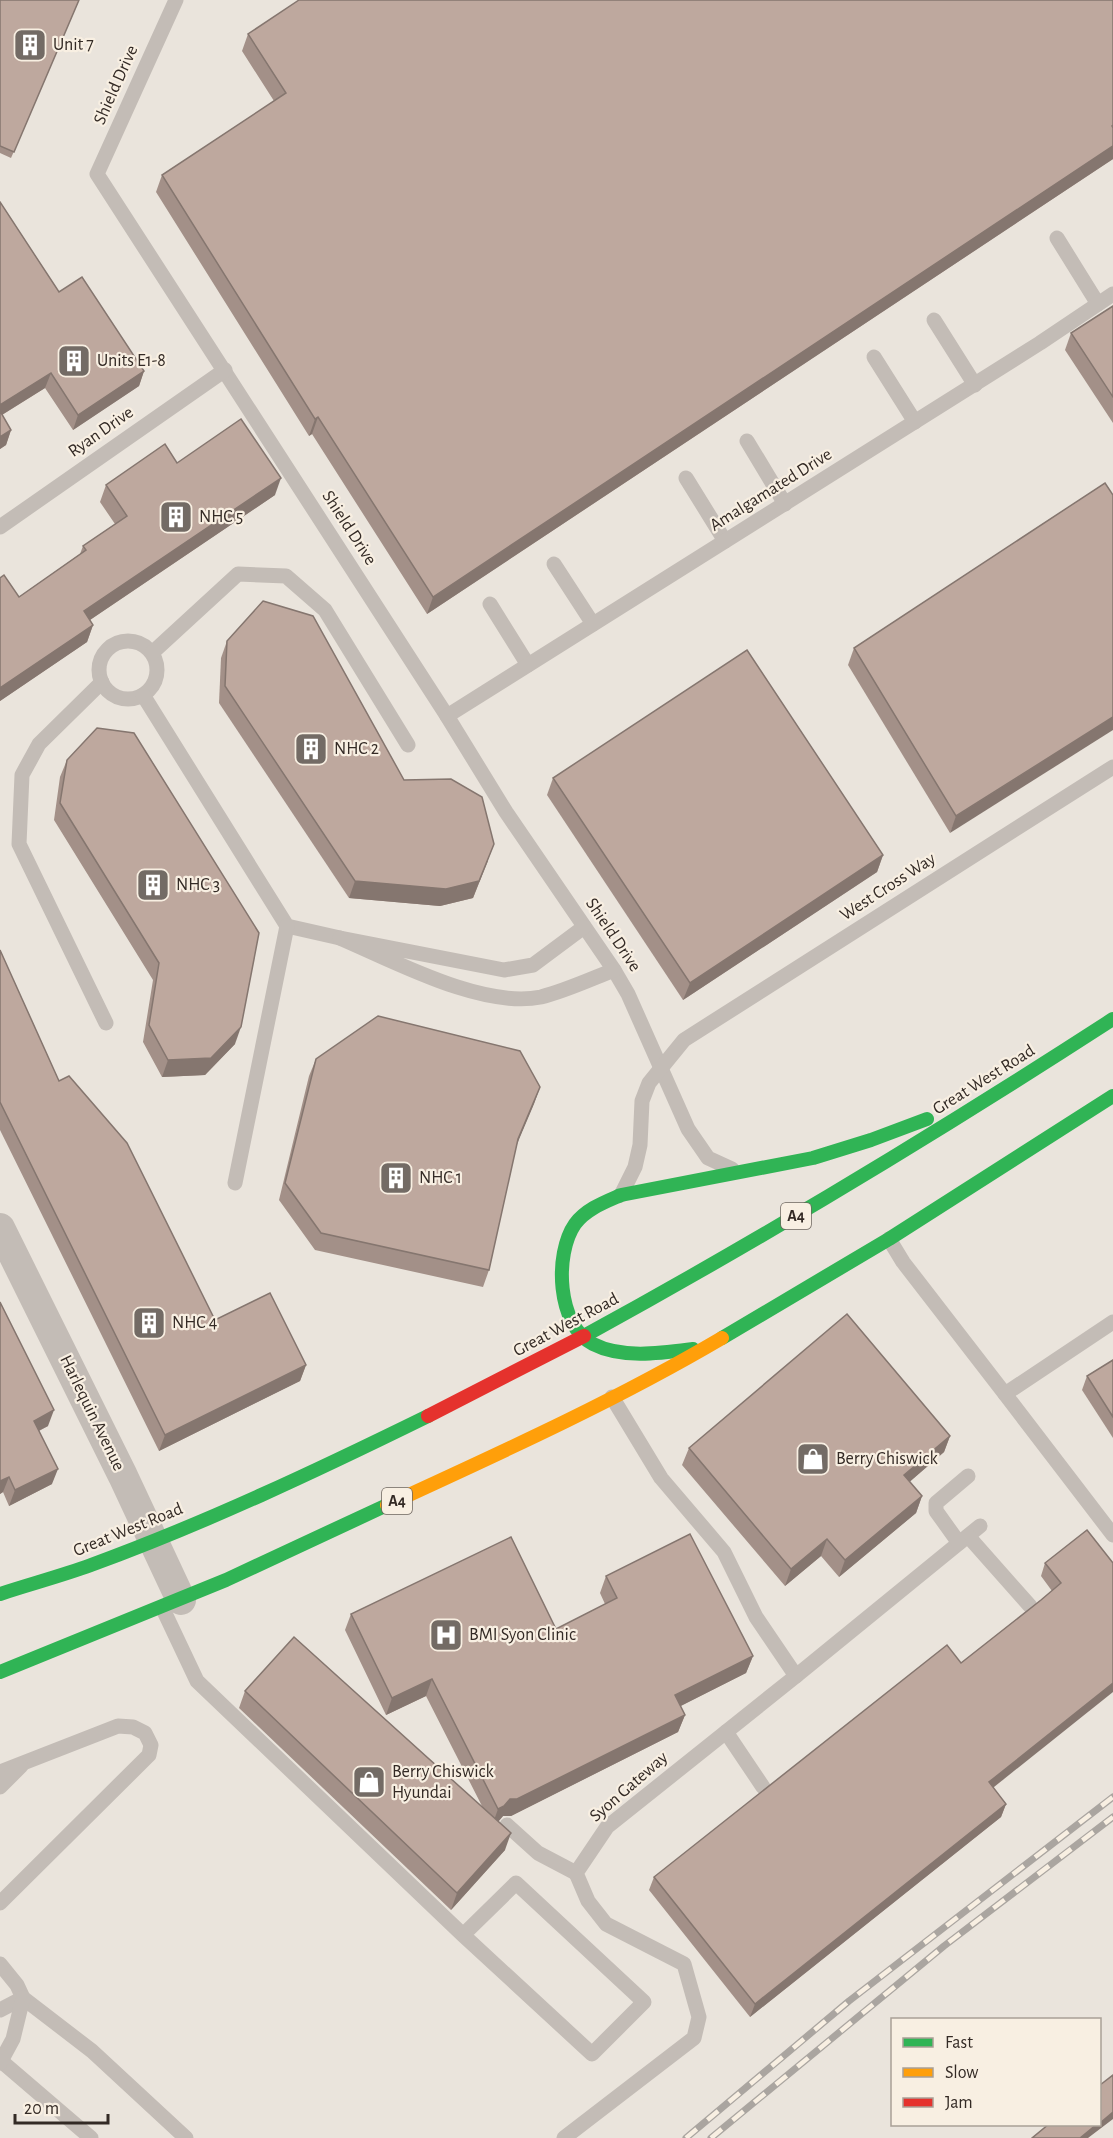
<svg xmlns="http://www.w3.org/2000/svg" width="1113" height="2138" font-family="'Alegreya Sans',sans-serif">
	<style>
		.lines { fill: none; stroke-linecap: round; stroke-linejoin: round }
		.lane { stroke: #c3bcb6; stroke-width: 15 }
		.street { stroke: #c3bcb6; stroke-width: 30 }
		.fast { stroke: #30b455; stroke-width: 14 }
		.slow { stroke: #ff9f0a; stroke-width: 14 }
		.jam { stroke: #e5322d; stroke-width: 14 }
		.rail-casing { stroke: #aaa5a0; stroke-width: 7 }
		.rail { stroke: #f8efe2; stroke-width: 4.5; stroke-dasharray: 14; stroke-linecap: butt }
		.wall { fill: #a39088 }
		.shaded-wall { fill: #85766f }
		.building { fill: #bea89e; stroke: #85766f; stroke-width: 1.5 }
		.labels { text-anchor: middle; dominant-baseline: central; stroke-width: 4.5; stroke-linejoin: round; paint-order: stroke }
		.shield { fill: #f8efe2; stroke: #6e655e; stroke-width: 1.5 }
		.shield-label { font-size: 16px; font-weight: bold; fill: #332a25 }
		.poi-label { font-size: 18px; fill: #332a25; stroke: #f8efe2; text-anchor: start }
		.street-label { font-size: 18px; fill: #332a25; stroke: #f8efe2 }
	</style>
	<rect width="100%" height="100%" fill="#eae4dc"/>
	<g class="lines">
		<!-- lane -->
		<g class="lane">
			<path d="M176,0L97,174L447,716L506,812L614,970L628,994L688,1129L708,1158L732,1169"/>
			<path d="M1057,238L1098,304"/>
			<path d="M934,320L975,385"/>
			<path d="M874,357L915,422"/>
			<path d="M747,441L785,504"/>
			<path d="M686,478L725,541"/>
			<path d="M0,527L225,370"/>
			<path d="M554,564L593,624"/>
			<path d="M490,604L528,665"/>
			<circle cx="128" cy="670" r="29"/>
			<path d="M152,653L238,574L286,576L325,610L408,745"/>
			<path d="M102,682L39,744L22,775L19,844L106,1023"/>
			<path d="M143,695L287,926L340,938"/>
			<path d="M447,716L1040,343L1113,294"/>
			<path d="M584,927L533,965L504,970L340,938C394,961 482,1009 541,997C565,991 591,979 614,970"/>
			<path d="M235,1183L287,926"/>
			<path d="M621,1195L635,1167L640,1145L642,1101L649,1083L684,1040L1113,767"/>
			<path d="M889,1239L903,1262L1005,1394L1113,1322"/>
			<path d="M1005,1394L1113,1535"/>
			<path d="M612,1397L661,1478L724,1552L756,1617L796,1676L980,1526"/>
			<path d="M968,1536L1030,1606"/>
			<path d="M959,1543L936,1511V1503L968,1476"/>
			<path d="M162,1607L197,1681L463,1935L592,2054L644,2002L516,1883L463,1935"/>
			<path d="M726,1732L763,1787"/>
			<path d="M0,1772L118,1726L133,1727L145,1733L151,1745L149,1755L0,1903"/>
			<path d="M0,1787L21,1766"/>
			<path d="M507,1825L538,1853L576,1873"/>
			<path d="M0,1964L17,1985L23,1998L92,2051L186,2138"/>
			<path d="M0,2010L23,1998"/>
			<path d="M0,2060L91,2138"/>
			<path d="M0,2063L13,2039L23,1998"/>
			<path d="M564,2138L694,2038L699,2017L684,1964L606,1924L588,1901L576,1873L607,1827L796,1676"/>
		</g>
		<!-- street -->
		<path class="street" d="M0,1228L123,1476L181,1600"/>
		<!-- fast -->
		<g class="fast">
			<path d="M584,1336C765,1237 940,1131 1113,1019"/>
			<path d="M722,1338L889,1239L1113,1096"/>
			<path d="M693,1349C662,1353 622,1359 593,1344C557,1326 554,1254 575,1224C586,1209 605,1202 621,1195L813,1158L871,1140L927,1119"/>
			<path d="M0,1594C30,1584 61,1576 91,1565C206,1523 318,1470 428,1416"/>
			<path d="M0,1672L226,1580L387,1505"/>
		</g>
		<!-- slow -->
		<path class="slow" d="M387,1505C500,1453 615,1401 722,1338"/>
		<!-- jam -->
		<path class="jam" d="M428,1416L584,1336"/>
		<!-- rail casing -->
		<g class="rail-casing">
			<g id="rail">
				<path d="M686,2138L849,2001L1113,1797"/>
				<path d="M711,2138L944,1946L1113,1817"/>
			</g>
		</g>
		<!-- rail -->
		<use href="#rail" class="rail"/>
	</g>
	<!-- wall -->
	<g class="wall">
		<path d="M0,0H79L11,158L0,153Z"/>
		<path d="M1113,0V159L427,614L312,434L309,436L156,192L162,175L274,101L242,51L248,34Z"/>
		<path d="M0,202L59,292L144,371L139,386L73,430L45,388L2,415L11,430L6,445L0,449Z"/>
		<path d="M1113,306V423L1065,350L1071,333Z"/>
		<path d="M177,463L275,495L90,620L93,625L87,642L0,701V578L19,597L80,554L83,546L115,524L100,502L106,485Z"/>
		<path d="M1105,483L950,833L848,665L854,648Z"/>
		<path d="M227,641L404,780L488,861L473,898L440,906L349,898L219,703L221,658Z"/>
		<path d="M67,760L235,1044L205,1075L162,1077L143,1042L153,980L54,820L60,777Z"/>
		<path d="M553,778L883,855L877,872L683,1000L547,795Z"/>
		<path d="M0,950L59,1081L215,1320L306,1365L300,1381L159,1451L0,1130Z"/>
		<path d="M316,1059L540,1087L517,1143L489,1270L483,1287L315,1250L279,1200L309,1076Z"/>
		<path d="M0,1302L48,1426L39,1431L52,1484L9,1506L3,1492L0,1494Z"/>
		<path d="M1113,1360V1438L1082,1390L1087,1376Z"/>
		<path d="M950,1436L944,1452L909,1482L922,1496L916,1513L839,1577L821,1556L785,1586L682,1465L689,1448Z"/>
		<path d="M1087,1530L993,1788L1006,1804L1001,1817L750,2017L649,1890L654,1877L961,1663L1052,1591L1041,1576L1045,1563Z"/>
		<path d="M606,1576L753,1656L746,1673L680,1706L685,1715L678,1732L511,1816H503L498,1822L505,1850L451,1910L239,1708L245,1691L483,1808L426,1696L386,1715L345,1630L351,1614L556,1629L605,1604L600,1593Z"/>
	</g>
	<!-- shaded-wall -->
	<g class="shaded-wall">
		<path d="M1113,146V159L427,614L433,597Z"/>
		<path d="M144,371L139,386L73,430L78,415Z"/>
		<path d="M51,373L45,388L0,416V405Z"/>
		<path d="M318,417L312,434L309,436L315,419Z"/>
		<path d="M11,430L6,445L0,449V437Z"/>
		<path d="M281,478L275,495L78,628L84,611Z"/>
		<path d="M93,625L87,642L0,701V688Z"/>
		<path d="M1113,717V730L950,833L956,816Z"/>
		<path d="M494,844L473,898L440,906L349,898L355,881Z"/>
		<path d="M883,855L877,872L683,1000L690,983Z"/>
		<path d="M241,1027L235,1044L205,1075L162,1077L168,1060Z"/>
		<path d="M540,1087L534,1104L512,1156L518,1139Z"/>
		<path d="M306,1365L300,1381L159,1451L165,1435Z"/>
		<path d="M54,1410L48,1426L28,1436L34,1421Z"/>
		<path d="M950,1436L944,1452L898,1492L904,1475Z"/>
		<path d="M58,1469L52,1484L9,1506L15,1490Z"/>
		<path d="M9,1477L3,1492L0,1494V1481Z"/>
		<path d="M922,1496L916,1513L839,1577L845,1560Z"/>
		<path d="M827,1539L821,1556L785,1586L791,1569Z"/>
		<path d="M753,1656L746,1673L669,1712L675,1695Z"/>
		<path d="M432,1679L426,1696L386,1715L392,1698Z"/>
		<path d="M1113,1683V1692L984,1795L989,1782Z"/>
		<path d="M685,1715L678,1732L511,1816H503L497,1823L492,1826L498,1809L510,1799Z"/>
		<path d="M1006,1804L1001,1817L750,2017L755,2004Z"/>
		<path d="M511,1833L505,1850L451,1910L457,1893Z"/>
		<path d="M1113,2112V2119L1088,2138H1080L1097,2124H1100V2123Z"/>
	</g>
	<!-- building -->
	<g class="building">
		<path d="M0,0H79L14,152L0,146Z"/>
		<path d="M299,0H1113V125L1112,126L1113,128V146L433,597L318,417L315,419L162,175L286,93L248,34Z"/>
		<path d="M0,202L59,292L82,277L144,371L78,415L51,373L0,405Z"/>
		<path d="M1113,306V397L1071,333Z"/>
		<path d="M0,411L11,430L0,437Z"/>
		<path d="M241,419L281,478L84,611L93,625L0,688V578L4,575L19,597L86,550L83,546L127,516L106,485L165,444L177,463Z"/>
		<path d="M1105,483L1113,495V717L956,816L854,648Z"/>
		<path d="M263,601L313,616L404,780L451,779L482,797L494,844L479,881L446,889L355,881L225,686L227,641Z"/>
		<path d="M747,650L883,855L690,983L553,778Z"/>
		<path d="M97,728L134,733L259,933L241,1027L211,1058L168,1060L149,1025L159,963L60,803L67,760Z"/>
		<path d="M0,950L59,1081L69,1076L127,1143L215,1320L270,1293L306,1365L165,1435L0,1102Z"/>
		<path d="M378,1016L520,1051L540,1087L518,1139L489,1270L321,1233L285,1183L316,1059Z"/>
		<path d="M0,1302L54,1410L34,1421L58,1469L15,1490L9,1477L0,1481Z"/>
		<path d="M847,1314L950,1436L904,1475L922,1496L845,1560L827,1539L791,1569L689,1448Z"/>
		<path d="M1113,1360V1417L1087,1376Z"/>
		<path d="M1087,1530L1113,1563V1683L989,1782L1006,1804L755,2004L654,1877L947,1645L961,1663L1041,1600L1061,1583L1045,1563Z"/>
		<path d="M690,1534L753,1656L675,1695L685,1715L517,1799H510L504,1806L498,1809L432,1679L392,1698L351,1614L511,1537L556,1629L617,1598L606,1576Z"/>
		<path d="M294,1637L511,1833L457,1893L245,1691Z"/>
		<path d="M1113,2075V2112L1100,2123V2085Z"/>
		<path d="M1049,2124H1097L1080,2138H1032Z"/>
	</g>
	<!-- icons -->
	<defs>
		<g id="building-square" transform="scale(1.725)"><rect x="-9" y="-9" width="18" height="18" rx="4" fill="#736b65" stroke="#f8efe2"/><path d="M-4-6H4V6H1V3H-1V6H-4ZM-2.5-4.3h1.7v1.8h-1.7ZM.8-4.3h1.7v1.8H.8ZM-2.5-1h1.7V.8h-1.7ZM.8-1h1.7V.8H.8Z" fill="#fff"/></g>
		<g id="shop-square" transform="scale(1.725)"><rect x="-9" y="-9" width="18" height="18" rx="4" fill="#736b65" stroke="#f8efe2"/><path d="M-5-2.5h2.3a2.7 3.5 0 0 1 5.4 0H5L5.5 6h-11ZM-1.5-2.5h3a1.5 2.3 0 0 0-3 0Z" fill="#fff"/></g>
		<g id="hospital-square" transform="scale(1.725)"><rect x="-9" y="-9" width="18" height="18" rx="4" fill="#736b65" stroke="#f8efe2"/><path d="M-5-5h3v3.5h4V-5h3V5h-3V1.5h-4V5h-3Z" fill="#fff"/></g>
	</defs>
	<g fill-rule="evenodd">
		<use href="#building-square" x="30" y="45"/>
		<use href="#building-square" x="74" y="361"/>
		<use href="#building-square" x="176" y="517"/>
		<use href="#building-square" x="311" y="749"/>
		<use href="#building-square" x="153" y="885"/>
		<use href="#building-square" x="396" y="1178"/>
		<use href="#building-square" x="149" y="1323"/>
		<use href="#shop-square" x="813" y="1459"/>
		<use href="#hospital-square" x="446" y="1635"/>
		<use href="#shop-square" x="369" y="1782"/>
	</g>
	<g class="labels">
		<!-- shield labels -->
		<g class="shield">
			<rect x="781" y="1203" width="30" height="26" rx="4.5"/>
			<rect x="382" y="1488" width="30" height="26" rx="4.5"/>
		</g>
		<g class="shield-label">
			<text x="796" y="1216">A4</text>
			<text x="397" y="1501">A4</text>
		</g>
		<!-- poi labels -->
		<g class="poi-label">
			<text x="53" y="45">Unit 7</text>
			<text x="97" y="361">Units E1-8</text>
			<text x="199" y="517">NHC 5</text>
			<text x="334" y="749">NHC 2</text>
			<text x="176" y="885">NHC 3</text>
			<text x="419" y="1178">NHC 1</text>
			<text x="172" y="1323">NHC 4</text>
			<text x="836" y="1459">Berry Chiswick</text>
			<text x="469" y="1635">BMI Syon Clinic</text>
			<text x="392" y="1772">Berry Chiswick<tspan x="392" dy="21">Hyundai</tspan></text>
		</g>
		<!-- street labels -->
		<g class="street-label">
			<text transform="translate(116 85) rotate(-66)">Shield Drive</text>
			<text transform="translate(101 432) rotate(-35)">Ryan Drive</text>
			<text transform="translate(771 490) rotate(-32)">Amalgamated Drive</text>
			<text transform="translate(349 528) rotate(57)">Shield Drive</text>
			<text transform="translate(888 887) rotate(-33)">West Cross Way</text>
			<text transform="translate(613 935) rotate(56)">Shield Drive</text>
			<text transform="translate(984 1080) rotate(-32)">Great West Road</text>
			<text transform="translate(566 1325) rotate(-28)">Great West Road</text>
			<text transform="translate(92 1413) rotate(64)">Harlequin Avenue</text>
			<text transform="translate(128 1530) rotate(-22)">Great West Road</text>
			<text transform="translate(629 1787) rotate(-41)">Syon Gateway</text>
		</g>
	</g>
	<!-- legend -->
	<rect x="891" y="2018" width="210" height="108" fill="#f8efe2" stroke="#a9a096" stroke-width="1.5"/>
	<rect x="903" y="2038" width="30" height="9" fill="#30b455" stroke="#a9a096" stroke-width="1.5"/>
	<text x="945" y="2048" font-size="18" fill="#332a25">Fast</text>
	<rect x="903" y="2068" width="30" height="9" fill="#ff9f0a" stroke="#a9a096" stroke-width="1.5"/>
	<text x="945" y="2078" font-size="18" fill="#332a25">Slow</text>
	<rect x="903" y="2098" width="30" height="9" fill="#e5322d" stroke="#a9a096" stroke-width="1.5"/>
	<text x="945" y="2108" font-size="18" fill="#332a25">Jam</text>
	<!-- scale -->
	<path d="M15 2114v9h93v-9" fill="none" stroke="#332a25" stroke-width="3"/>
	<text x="24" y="2114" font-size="18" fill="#332a25" stroke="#f8efe2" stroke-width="4.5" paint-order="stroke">20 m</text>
</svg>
